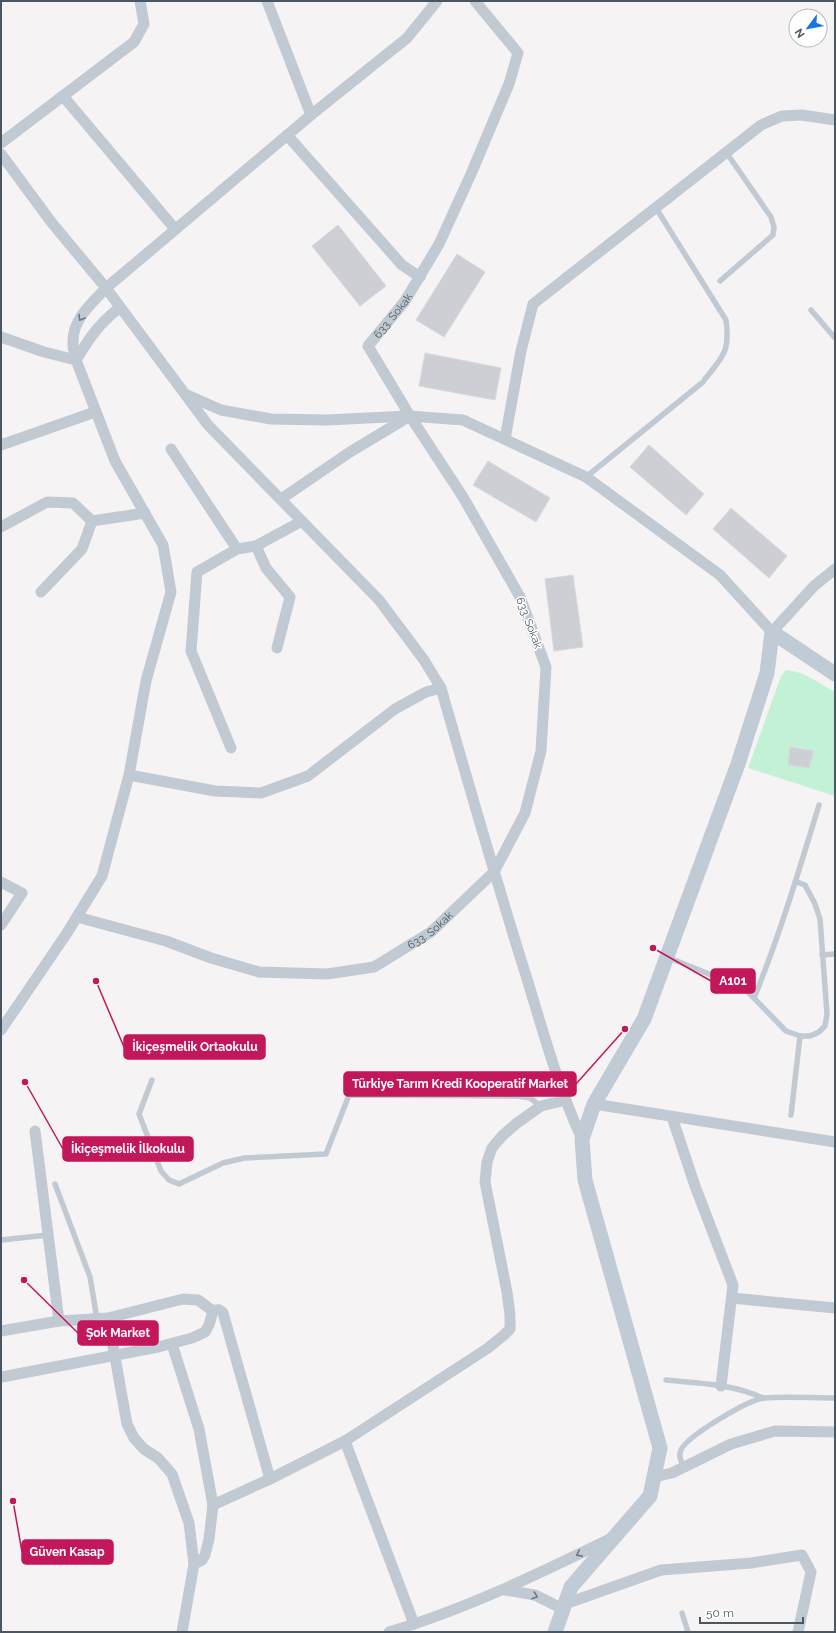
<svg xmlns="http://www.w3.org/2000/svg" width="836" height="1633" font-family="Raleway,sans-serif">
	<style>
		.green { fill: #c3f1d5 }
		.building { fill: #cdcfd5; stroke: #d7d9de }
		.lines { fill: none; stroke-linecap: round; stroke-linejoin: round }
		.lane { stroke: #c1cad2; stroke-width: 5.5 }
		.street { stroke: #c1cad2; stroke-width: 11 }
		.secondary { stroke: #c1cbd6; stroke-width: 15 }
		.oneway { stroke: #6e7983 }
		.labels { text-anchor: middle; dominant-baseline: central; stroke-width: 3; stroke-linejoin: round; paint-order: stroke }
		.street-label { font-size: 11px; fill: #4a5661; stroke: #fff }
		.leader { fill: none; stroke: #c2185b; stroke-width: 1.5 }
		.callout-dot { fill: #c2185b; stroke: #fff; stroke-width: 1.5 }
		.callout { fill: #c2185b; stroke: #c2185b; stroke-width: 1.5 }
		.callout-label { font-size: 12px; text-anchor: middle; font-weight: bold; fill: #fff }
	</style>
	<rect width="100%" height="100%" fill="#f5f3f3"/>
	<!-- green -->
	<path class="green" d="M786,670C804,671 820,684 835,692V796L748,768L781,676Z"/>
	<!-- building -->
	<g class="building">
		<path d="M338,225L386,286L360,306L312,246Z"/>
		<path d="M457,254L485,272L444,337L416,320Z"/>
		<path d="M425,353L501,368L495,400L419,386Z"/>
		<path d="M649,445L704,494L686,515L630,467Z"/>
		<path d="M488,461L550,498L536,522L473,485Z"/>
		<path d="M731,508L787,556L769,578L713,529Z"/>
		<path d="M573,575L583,647L554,651L545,579Z"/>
		<path d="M790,747L814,751L809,768L788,765Z"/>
	</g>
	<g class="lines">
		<!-- lane -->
		<g class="lane">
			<path d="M656,208L726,320C730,350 724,356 705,379"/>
			<path d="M720,281L773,235L774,227L771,217L726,152"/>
			<path d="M811,310L835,338"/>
			<path d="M586,477L703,382"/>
			<path d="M822,955L835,954"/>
			<path d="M667,957L736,985L748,992L786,1031L800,1036H810L819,1032L825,1026L827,1014L820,919L815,904L805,885L797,882"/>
			<path d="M754,998C780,935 799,870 819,805"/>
			<path d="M152,1080L139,1114L161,1171L169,1180L179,1184L223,1163L244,1158L326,1154L349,1095L518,1096L530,1098L541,1106"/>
			<path d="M791,1115L800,1036"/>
			<path d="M55,1184L90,1277L97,1319"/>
			<path d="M1,1240L48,1235"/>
			<path d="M666,1380C699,1383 733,1384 763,1398"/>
			<path d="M684,1467C681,1461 678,1457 681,1450C687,1436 748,1400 764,1398C787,1396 812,1398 835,1398"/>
			<path d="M682,1613L688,1632"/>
		</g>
		<!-- street -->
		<g class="street">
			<path d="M267,1L311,115"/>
			<path d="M63,96L175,229"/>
			<path d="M287,135L402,265L420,277"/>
			<path d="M1,143L134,42L144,24L140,1"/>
			<path d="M1,154L52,223L106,288L208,425L379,600L424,660L441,688"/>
			<path d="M1,337L44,352L76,360L115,461L163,545L171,592L146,681L129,775L102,876L67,933L1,1030"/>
			<path d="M76,360C75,354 72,347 73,341C73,319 92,303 106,288L311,115L407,38L437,1"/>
			<path d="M76,360C90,337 98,325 119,308"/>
			<path d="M185,394L221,410L271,419L327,420L408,416"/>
			<path d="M505,439L521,351L533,304L761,125L782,116L802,115L835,120"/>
			<path d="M1,445L95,412"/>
			<path d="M171,449L237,549"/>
			<path d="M281,499L350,452L410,416L463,420L586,477L720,575L772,632L814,586L835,569"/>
			<path d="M1,527L47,502L73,503L92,521L145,513"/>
			<path d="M256,546L266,568L290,597L277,648"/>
			<path d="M41,592L82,549L92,521"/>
			<path d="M231,748L191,651L197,572L237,549L256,546L302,521"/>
			<path d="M129,775L215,791L261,793L308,776L395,709L426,692L441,688C469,786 497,884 528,982C544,1035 559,1089 582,1139"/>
			<path d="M1,882L22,893L1,925"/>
			<path id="s1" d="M77,917L166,941L211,958L259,972L327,974L374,967L431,932L494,872L525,813L541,751L546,667L520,597L463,497L410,416L368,346L405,301L439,244L471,174L509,84L518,53L475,1"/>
			<path d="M594,1104L835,1142"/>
			<path d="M672,1117L695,1186L733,1285L721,1386"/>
			<path d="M35,1131L59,1321"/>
			<path d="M732,1298L835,1308"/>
			<path d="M108,1318L127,1424L134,1438L144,1449L158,1458L172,1474L189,1523L194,1564L182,1632"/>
			<path d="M1,1331L59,1321L108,1318L183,1299L198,1300L213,1311"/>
			<path d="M172,1344L199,1429L213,1505L209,1539L205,1555L202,1560L194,1564"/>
			<path d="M2,1377L158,1347L192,1338L205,1332L209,1325L213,1311C217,1309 220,1309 223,1313L270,1479"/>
			<path d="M345,1441L414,1624"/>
			<path d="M654,1477L672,1473L731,1444L775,1431L835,1432"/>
			<path d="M213,1505L270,1479L345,1441L488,1348L504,1335L510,1329V1315L507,1292L485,1182L487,1162L492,1148L502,1136L517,1123L541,1106L566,1100"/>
			<path d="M505,1590L535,1595L563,1609"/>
			<path d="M565,1604L661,1570L751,1563L802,1555L811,1572L798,1632"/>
			<path d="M389,1632C466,1609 538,1574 610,1539"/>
		</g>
		<!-- secondary -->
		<path class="secondary" d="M555,1632L571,1587L650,1496L660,1448L585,1180L582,1139L594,1104L644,1019L738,764L767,673L772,632L835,674"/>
	</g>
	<!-- one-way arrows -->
	<defs><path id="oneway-chevron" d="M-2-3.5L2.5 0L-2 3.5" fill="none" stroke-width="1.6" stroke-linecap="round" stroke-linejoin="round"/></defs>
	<g class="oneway">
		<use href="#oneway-chevron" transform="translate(81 318) rotate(121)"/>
		<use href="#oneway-chevron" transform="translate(579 1554) rotate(154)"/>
		<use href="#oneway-chevron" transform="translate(535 1596) rotate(19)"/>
	</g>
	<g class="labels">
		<!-- street labels -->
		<g class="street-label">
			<text stroke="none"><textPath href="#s1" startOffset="1082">633. Sokak</textPath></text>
			<text transform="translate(529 623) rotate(69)">633. Sokak</text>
			<text stroke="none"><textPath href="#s1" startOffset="373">633. Sokak</textPath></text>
		</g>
	</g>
	<!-- callouts -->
	<path class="leader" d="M653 948L711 981M96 981L124 1047M625 1029L576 1084M25 1082L63 1149M24 1280L78 1333M13 1501L22 1552"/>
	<g class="callout-dot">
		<circle cx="653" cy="948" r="4"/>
		<circle cx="96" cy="981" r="4"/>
		<circle cx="625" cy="1029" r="4"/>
		<circle cx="25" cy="1082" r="4"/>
		<circle cx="24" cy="1280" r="4"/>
		<circle cx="13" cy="1501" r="4"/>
	</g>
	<g class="callout">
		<rect x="711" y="969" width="44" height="24" rx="4"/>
		<rect x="124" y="1035" width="141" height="24" rx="4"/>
		<rect x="344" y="1072" width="232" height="24" rx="4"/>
		<rect x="63" y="1137" width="130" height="24" rx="4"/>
		<rect x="78" y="1321" width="80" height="24" rx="4"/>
		<rect x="22" y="1540" width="91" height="24" rx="4"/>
	</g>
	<g class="callout-label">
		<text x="733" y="985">A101</text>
		<text x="195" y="1051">İkiçeşmelik Ortaokulu</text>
		<text x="460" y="1088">Türkiye Tarım Kredi Kooperatif Market</text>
		<text x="128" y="1153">İkiçeşmelik İlkokulu</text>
		<text x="118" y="1337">Şok Market</text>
		<text x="67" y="1556">Güven Kasap</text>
	</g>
	<!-- border -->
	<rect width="836" height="1633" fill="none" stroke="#4a5661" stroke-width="4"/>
	<!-- north arrow -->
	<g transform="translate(808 28) rotate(238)"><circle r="19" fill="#ffffff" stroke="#b7bbc0"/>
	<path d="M0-3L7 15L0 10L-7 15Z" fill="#1a73e8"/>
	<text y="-6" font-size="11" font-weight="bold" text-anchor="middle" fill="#4a5661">N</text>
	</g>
	<!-- scale -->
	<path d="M700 1617v6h103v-6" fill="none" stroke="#4a5661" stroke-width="2"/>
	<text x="706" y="1617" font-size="12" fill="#4a5661" stroke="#ffffff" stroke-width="3" paint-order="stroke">50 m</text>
</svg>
